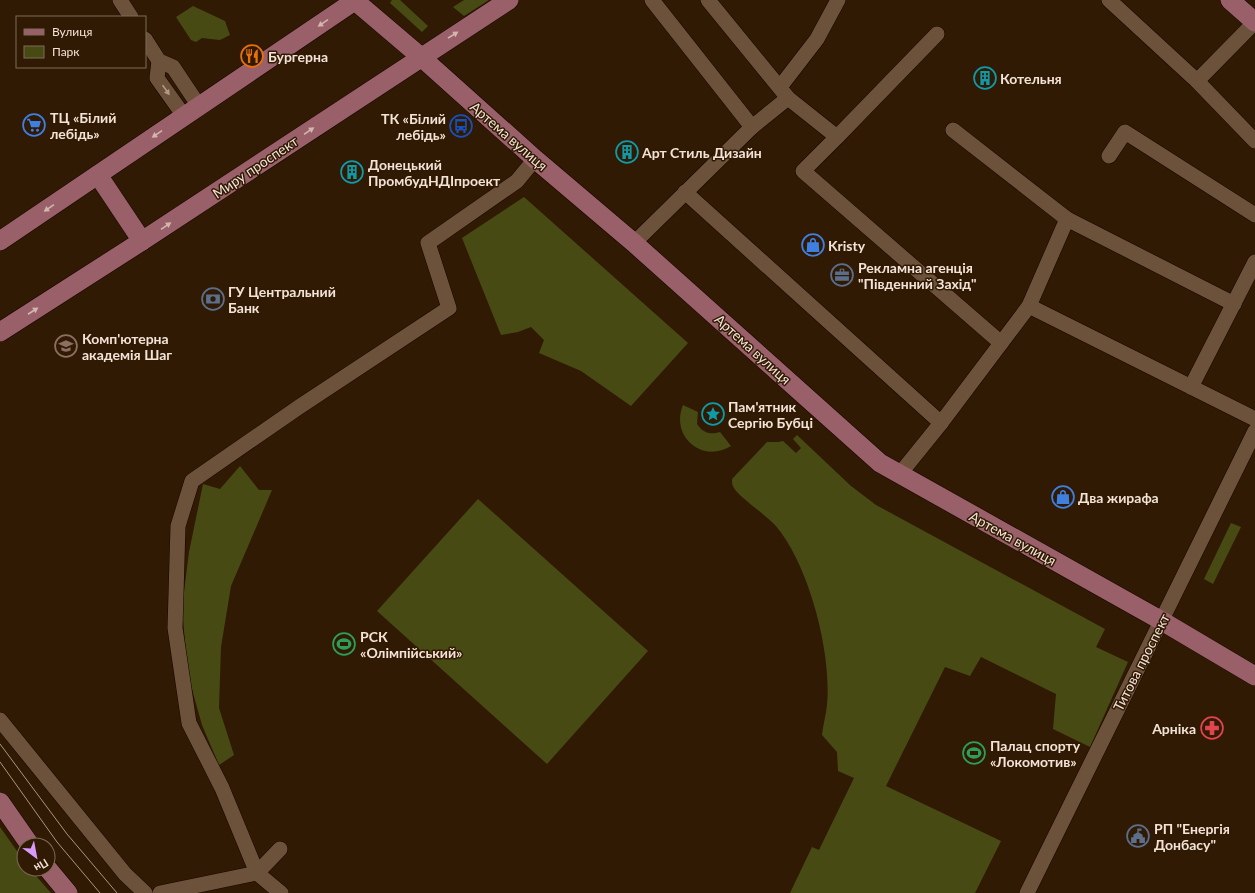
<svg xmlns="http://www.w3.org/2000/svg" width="1255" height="893" font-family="Lato,sans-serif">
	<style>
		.green { fill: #474b13 }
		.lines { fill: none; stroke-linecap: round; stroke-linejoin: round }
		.minor-casing { stroke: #170400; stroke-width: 16 }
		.major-casing { stroke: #170400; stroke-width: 20 }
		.minor { stroke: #6c523b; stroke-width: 15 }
		.major { stroke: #996069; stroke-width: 19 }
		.tram { stroke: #a89585; stroke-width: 1 }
		.oneway { fill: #d4b5b0 }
		.oneway2 { fill: #b09a88 }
		.labels { text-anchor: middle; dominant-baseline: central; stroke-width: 3; stroke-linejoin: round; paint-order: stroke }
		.poi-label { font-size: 14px; font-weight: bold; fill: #f3e3d6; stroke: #301a04; text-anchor: start }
		.street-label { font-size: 14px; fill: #f3e3d6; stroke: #301a04 }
	</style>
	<rect width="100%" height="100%" fill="#301a04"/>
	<!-- green -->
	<g class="green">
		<path d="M392,0H400L428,26L422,32L390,3Z"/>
		<path d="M464,0H489L464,16L453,7Z"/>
		<path d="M193,6L225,21L230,35L220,40L202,38L196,42L191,40L176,17Z"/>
		<path d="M524,197L688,343L631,406L581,371L539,353L544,340L531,327L518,332L501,335L462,238Z"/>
		<path d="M683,405L698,412L697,424C703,433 710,435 720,432L731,446C702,464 670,436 683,405Z"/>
		<path d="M797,435L851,486L876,505L1105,629L1096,647L1128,662L1090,747L1053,729L1056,694L981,657L970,676L945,667L886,786L1001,841L975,893H790L812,847L819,850L854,778L838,771L837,752L822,735C823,725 826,715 827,705C832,653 809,564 775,525C766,515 739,497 734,488C732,486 732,482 732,479L767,442H778L783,441L796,453L801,448L793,439Z"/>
		<path d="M240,466L259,490H272L231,586L221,647L219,708L234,755L219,765L202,725L188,675L182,608L189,552L203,484L220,489Z"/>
		<path d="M478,499L648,651L547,764L377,611Z"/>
		<path d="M1231,523L1241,527L1213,584L1204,579Z"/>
		<path d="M0,827L24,861V869H30L51,893H0Z"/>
	</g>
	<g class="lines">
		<!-- minor casing -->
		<g class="minor-casing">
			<g id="minor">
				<path d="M120,0L131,17"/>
				<path d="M652,0L752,127"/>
				<path d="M708,0L788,98"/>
				<path d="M1109,0L1197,81L1255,141"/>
				<path d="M145,39L159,61L173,67L199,106"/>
				<path d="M159,61L157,78L184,116"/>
				<path d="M1197,81L1255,22"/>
				<path d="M780,87L817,39L838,0"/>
				<path d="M953,130L1067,219"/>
				<path d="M837,137L803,171L1001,343"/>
				<path d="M1109,156L1125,132L1255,215"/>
				<path d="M685,192L941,423"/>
				<path d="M634,243L752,127L788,98L837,137L937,34"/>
				<path d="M1029,306L1255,419"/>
				<path d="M1191,387L1255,262"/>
				<path d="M899,475L941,423L1029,306L1067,219L1234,304"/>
				<path d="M0,720L125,874L145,893"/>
				<path d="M280,849L257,873L222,788L189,723L175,628L178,526L192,481L299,407L449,308L428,243L517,181L535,159"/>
				<path d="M160,893L257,873L281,893"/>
				<path d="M1027,893L1255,431"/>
			</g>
		</g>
		<!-- major casing -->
		<g class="major-casing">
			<g id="major">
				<path d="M354,0L421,57L535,159L634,243L880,463L1162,621L1255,676"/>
				<path d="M1230,0L1255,22"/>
				<path d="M98,175L142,241"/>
				<path d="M0,241L356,0"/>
				<path d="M0,332L142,241L509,0"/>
				<path d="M0,802L30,845"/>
				<path d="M48,869L68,893"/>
			</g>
		</g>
		<!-- minor -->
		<use href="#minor" class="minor"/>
		<!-- major -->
		<use href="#major" class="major"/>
		<!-- tram -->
		<g class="tram">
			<path d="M0,744L67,834L117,893"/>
			<path d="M0,762L57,842L100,893"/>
		</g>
	</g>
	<!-- one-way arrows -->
	<defs><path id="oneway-solid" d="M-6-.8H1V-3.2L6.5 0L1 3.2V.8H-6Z"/></defs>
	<g class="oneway">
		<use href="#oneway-solid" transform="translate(323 23) rotate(146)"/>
		<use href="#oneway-solid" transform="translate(453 35) rotate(-32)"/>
		<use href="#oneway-solid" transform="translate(309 131) rotate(-34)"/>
		<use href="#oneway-solid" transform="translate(157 134) rotate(146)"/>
		<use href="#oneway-solid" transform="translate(49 208) rotate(146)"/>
		<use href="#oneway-solid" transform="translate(166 226) rotate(-34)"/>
		<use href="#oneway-solid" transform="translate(33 311) rotate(-33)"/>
	</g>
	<use class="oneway2" href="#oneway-solid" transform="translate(166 90) rotate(55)"/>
	<!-- icons -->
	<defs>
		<g id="restaurant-ring" transform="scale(1.15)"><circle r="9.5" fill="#301a04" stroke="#e8710a" stroke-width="1.5"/><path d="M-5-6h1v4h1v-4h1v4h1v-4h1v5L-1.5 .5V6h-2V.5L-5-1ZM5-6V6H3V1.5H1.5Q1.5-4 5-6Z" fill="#e8710a"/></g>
		<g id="building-ring" transform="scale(1.15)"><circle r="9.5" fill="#301a04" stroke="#0f9aa8" stroke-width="1.5"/><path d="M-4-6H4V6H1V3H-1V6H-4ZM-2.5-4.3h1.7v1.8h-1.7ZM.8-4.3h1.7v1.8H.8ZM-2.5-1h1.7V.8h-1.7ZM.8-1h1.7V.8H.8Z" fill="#0f9aa8"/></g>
		<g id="supermarket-ring" transform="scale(1.15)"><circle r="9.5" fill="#301a04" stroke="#3f7fe0" stroke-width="1.5"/><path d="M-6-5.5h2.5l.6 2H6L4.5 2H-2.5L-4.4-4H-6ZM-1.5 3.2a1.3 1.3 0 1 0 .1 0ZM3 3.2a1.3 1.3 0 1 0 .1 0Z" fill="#3f7fe0"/></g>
		<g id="bus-ring" transform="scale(1.15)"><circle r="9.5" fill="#301a04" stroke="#1a4fb4" stroke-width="1.5"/><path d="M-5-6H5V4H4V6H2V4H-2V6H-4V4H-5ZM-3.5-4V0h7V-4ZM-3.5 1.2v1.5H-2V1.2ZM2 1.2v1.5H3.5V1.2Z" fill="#1a4fb4"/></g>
		<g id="shop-ring" transform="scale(1.15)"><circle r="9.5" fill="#301a04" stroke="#3f7fe0" stroke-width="1.5"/><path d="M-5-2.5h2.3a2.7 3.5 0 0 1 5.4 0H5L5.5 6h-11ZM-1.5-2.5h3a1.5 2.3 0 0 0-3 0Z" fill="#3f7fe0"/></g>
		<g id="office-ring" transform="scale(1.15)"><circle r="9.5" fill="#301a04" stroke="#5c6f8a" stroke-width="1.5"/><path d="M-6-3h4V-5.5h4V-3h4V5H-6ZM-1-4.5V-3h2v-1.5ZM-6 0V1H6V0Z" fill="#5c6f8a"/></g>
		<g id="bank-ring" transform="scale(1.15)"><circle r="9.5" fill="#301a04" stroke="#5c6f8a" stroke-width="1.5"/><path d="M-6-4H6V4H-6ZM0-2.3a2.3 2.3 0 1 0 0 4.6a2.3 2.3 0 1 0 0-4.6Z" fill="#5c6f8a"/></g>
		<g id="university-ring" transform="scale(1.15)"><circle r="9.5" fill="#301a04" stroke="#8d6e63" stroke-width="1.5"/><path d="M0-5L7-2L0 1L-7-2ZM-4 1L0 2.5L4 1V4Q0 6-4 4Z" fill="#8d6e63"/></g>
		<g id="sight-ring" transform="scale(1.15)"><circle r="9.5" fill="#301a04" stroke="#0f9aa8" stroke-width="1.5"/><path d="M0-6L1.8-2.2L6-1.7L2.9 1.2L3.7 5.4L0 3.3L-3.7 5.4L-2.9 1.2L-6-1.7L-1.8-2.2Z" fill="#0f9aa8"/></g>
		<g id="stadium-ring" transform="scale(1.15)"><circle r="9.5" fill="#301a04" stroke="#2e9e5b" stroke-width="1.5"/><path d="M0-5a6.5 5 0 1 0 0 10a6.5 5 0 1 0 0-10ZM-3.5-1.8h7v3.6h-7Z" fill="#2e9e5b"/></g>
		<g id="pharmacy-ring" transform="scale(1.15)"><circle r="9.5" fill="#301a04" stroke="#e0444e" stroke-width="1.5"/><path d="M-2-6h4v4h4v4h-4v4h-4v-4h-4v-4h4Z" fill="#e0444e"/></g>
		<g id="civic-ring" transform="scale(1.15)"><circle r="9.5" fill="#301a04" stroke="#5c6f8a" stroke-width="1.5"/><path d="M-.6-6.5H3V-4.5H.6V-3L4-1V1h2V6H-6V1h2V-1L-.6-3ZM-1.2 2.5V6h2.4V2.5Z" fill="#5c6f8a"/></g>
	</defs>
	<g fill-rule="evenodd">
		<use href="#restaurant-ring" x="252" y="56"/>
		<use href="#building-ring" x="985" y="78"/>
		<use href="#supermarket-ring" x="34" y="125"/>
		<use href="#bus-ring" x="461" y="126"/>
		<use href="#building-ring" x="627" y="152"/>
		<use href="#building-ring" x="352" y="172"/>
		<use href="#shop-ring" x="813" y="245"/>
		<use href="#office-ring" x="842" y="275"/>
		<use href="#bank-ring" x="213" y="299"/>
		<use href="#university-ring" x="66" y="346"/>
		<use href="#sight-ring" x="713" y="414"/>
		<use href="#shop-ring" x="1063" y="497"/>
		<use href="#stadium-ring" x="344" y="644"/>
		<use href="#pharmacy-ring" x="1212" y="728"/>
		<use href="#stadium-ring" x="974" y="753"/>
		<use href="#civic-ring" x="1138" y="836"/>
	</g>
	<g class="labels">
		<!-- poi labels -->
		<g class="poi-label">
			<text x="268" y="56">Бургерна</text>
			<text x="1000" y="78">Котельня</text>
			<text x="50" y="117">ТЦ «Білий<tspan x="50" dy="16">лебідь»</tspan></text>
			<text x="446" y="118" text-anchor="end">ТК «Білий<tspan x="446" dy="16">лебідь»</tspan></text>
			<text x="642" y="152">Арт Стиль Дизайн</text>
			<text x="368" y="164">Донецький<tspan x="368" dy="16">ПромбудНДІпроект</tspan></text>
			<text x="828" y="245">Kristy</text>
			<text x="858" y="267">Рекламна агенція<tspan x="858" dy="16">"Південний Захід"</tspan></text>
			<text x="228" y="291">ГУ Центральний<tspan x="228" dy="16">Банк</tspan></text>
			<text x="82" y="338">Комп'ютерна<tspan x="82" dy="16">академія Шаг</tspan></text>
			<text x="728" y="406">Пам'ятник<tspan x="728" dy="16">Сергію Бубці</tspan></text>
			<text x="1078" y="497">Два жирафа</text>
			<text x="360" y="636">РСК<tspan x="360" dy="16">«Олімпійський»</tspan></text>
			<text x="1196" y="728" text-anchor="end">Арніка</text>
			<text x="990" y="745">Палац спорту<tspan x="990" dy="16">«Локомотив»</tspan></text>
			<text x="1154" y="828">РП "Енергія<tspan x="1154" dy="16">Донбасу"</tspan></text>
		</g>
		<!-- street labels -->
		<g class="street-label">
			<text transform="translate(509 136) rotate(41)">Артема вулиця</text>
			<text transform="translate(255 167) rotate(-34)">Миру проспект</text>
			<text transform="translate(753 349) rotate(42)">Артема вулиця</text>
			<text transform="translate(1013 538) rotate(29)">Артема вулиця</text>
			<text transform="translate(1141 662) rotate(-63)">Титова проспект</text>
		</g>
	</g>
	<!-- legend -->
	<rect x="16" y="16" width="130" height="52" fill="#301a04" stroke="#7e6a58"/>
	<rect x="24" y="29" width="20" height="6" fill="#996069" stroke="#7e6a58"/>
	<text x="52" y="36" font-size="12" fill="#f3e3d6">Вулиця</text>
	<rect x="24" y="46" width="20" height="12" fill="#474b13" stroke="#7e6a58"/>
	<text x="52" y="56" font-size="12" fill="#f3e3d6">Парк</text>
	<!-- north arrow -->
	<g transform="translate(36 857) rotate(148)"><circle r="19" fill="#301a04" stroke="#7e6a58"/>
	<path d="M0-3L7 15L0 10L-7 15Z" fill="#d79bf9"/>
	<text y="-6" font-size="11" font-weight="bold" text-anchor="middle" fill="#f3e3d6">Пн</text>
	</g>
</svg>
